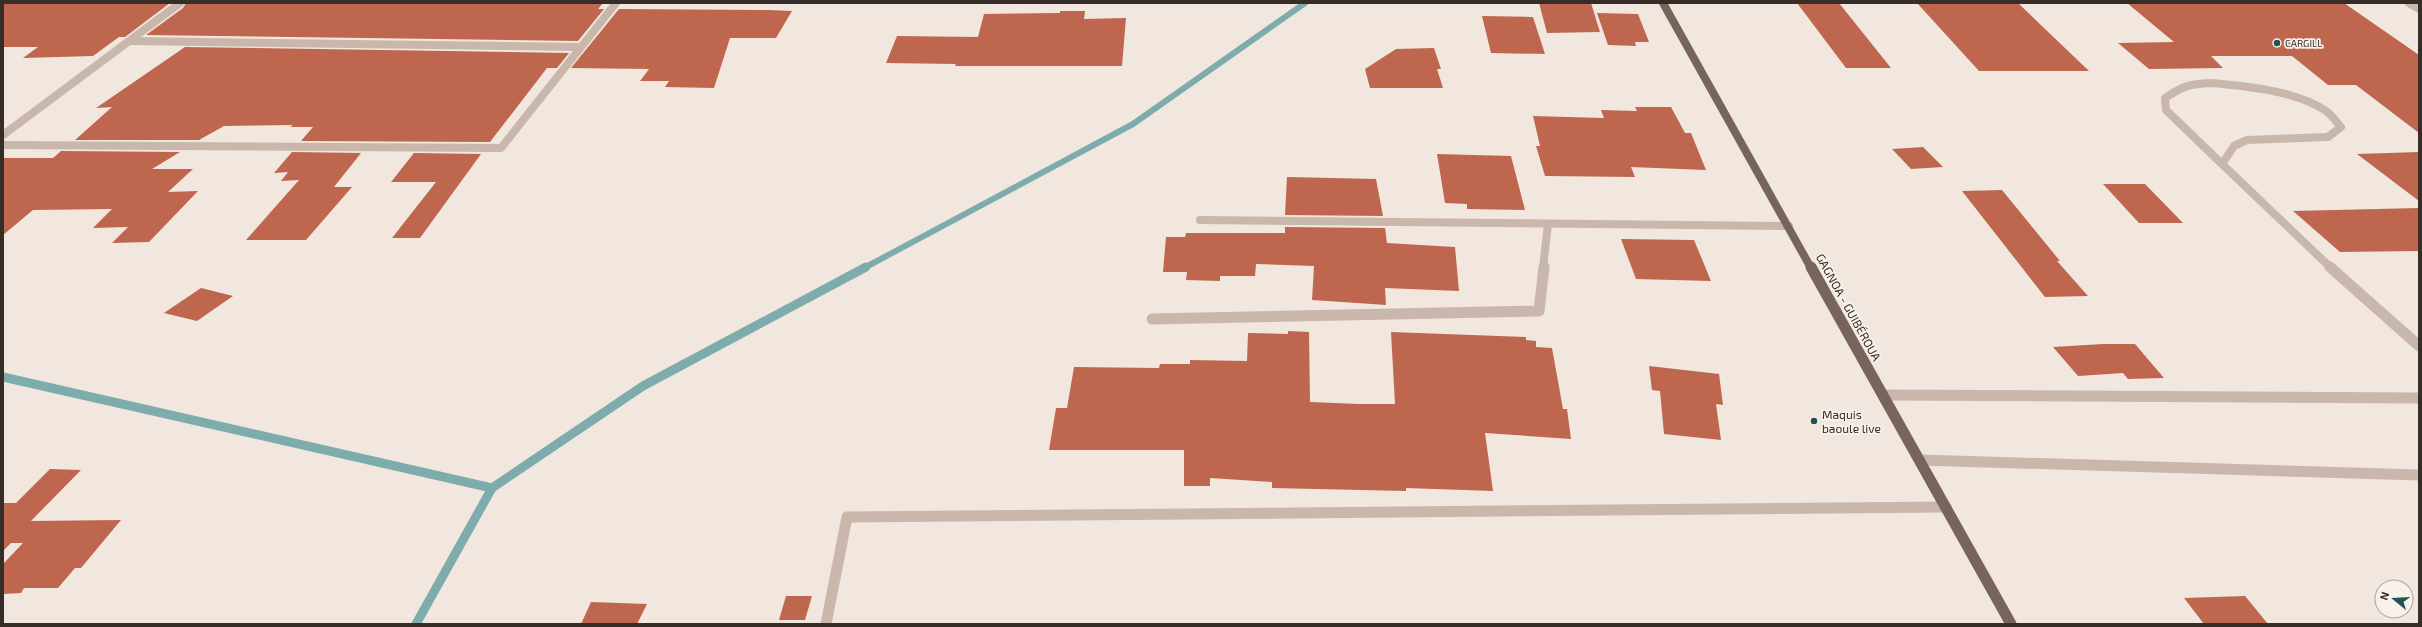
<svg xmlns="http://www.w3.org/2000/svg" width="2422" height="627" font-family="'Exo 2',sans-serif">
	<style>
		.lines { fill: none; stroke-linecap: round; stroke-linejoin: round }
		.stream-far1 { stroke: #7eacac; stroke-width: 6 }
		.stream { stroke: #7eacac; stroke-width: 9 }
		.building { fill: #be674e }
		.service-far1 { stroke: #c8b7aa; stroke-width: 8 }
		.service { stroke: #c8b7aa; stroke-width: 11 }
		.minor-far1 { stroke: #c8b7aa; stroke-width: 8 }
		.minor { stroke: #c8b7aa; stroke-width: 11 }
		.primary-far1 { stroke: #77645b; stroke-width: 8 }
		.primary { stroke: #77645b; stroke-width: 11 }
		.poi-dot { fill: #215355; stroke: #f9f2ea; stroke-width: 1.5 }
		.labels { text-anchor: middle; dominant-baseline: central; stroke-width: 3.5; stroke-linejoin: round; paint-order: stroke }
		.far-poi-label { font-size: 10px; fill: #362d29; stroke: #f9f2ea; text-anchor: start }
		.street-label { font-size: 12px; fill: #362d29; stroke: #f9f2ea }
		.poi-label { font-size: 12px; fill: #362d29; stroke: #f9f2ea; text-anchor: start }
	</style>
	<rect width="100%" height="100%" fill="#f1e7de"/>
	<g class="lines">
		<!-- stream-far1 -->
		<path class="stream-far1" d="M864,268L1133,124L1305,3"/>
		<!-- stream -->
		<g class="stream">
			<path d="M3,377L492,488L416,624"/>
			<path d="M492,488L643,386L866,267"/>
		</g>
	</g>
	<!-- building -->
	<g class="building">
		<path d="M3,3H170L125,37H119L93,56L23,58L38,47H3Z"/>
		<path d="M186,3H603L598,9H604L578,41L146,35L183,8Z"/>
		<path d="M1539,3H1591L1600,32L1547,33Z"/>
		<path d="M1797,3H1839L1891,68H1846Z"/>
		<path d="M1917,3H2018L2089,71H1979Z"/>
		<path d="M2127,3H2344L2419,55V133L2356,85H2328L2292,56H2211L2223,68L2149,69L2118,43L2174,42Z"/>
		<path d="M619,9L769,10L792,11L776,38H730L714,88L665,87L669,81H640L649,69L571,68Z"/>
		<path d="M1060,11H1085L1084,19L1126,18L1122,66H955L956,64L886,63L897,36L978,37L984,14L1060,13Z"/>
		<path d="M1597,13L1638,14L1649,42H1635L1636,46L1608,45Z"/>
		<path d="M1482,16L1533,17L1545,54L1491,53Z"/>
		<path d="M185,47L569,53L557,68H547L490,142L301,141L313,127H290L293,125L224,126L199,140H75L112,107L96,108Z"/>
		<path d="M1434,48L1441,69H1437L1443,88H1370L1365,69L1396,49Z"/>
		<path d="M1635,107H1671L1685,133H1691L1706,170L1631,167L1635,177L1545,176L1536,146H1540L1533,116L1604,118L1601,110L1637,111Z"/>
		<path d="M1923,147L1943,167L1911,169L1892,149Z"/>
		<path d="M61,151L180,152L152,169H193L168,192L198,191L149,242L112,243L128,227L93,228L112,209L33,210L3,235V158H53Z"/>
		<path d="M292,152L361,153L334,187H352L306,240H246L299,180L281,181L288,172L274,173Z"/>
		<path d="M2419,152V201L2357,154Z"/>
		<path d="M414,153L481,154L420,238H392L436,182H391Z"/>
		<path d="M1437,154L1511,156L1525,210L1467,209V204L1445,203Z"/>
		<path d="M1287,177L1376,179L1383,216L1285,215Z"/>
		<path d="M2103,184H2145L2183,223H2139Z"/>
		<path d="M2002,190L2060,261H2057L2088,296L2045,297L1962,191Z"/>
		<path d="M2419,208V251L2340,252L2293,211Z"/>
		<path d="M1285,227L1385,228L1387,243L1455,247L1459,291L1385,288L1386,305L1357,303L1312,300L1314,266L1256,264L1255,276H1220V281L1186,280L1187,272H1163L1166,237H1185L1186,233H1285Z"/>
		<path d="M1621,239L1694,240L1711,281L1636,279Z"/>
		<path d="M201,288L233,296L197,321L164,313Z"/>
		<path d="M1288,331L1309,332L1310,402L1359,404H1395L1391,332L1526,337V340L1536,341V347L1552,348L1563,409H1567L1571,439L1485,433L1493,491L1406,488V491L1272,488V482L1210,478V486H1184V450H1049L1056,408H1067L1074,367L1159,368L1160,364H1190V360L1247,361L1248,333L1288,334Z"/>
		<path d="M2103,344H2135L2164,378L2128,379L2123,373L2078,376L2053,347Z"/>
		<path d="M1649,366L1719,374L1723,405L1716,404L1721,440L1664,434L1660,391L1652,390Z"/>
		<path d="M50,469L81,470L31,521L121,520L81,568H75L58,588H24L21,593L3,594V564L23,543H11L3,551V503H16Z"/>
		<path d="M786,596H812L805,620H779Z"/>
		<path d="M2245,596L2268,624H2204L2184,598Z"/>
		<path d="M591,602L647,604L637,624H581Z"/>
	</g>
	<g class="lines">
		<!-- service-far1 -->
		<g class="service-far1">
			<path d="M2211,83C2246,86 2297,91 2326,111C2332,115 2336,122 2341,127L2328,137L2247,140L2234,146L2222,164L2166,110L2165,98C2183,86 2189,84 2211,83Z"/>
			<path d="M2222,164L2331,268"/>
		</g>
		<!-- service -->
		<g class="service">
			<path d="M2330,267L2419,346"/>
			<path d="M1884,395L2419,398"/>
		</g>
		<!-- minor-far1 -->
		<g class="minor-far1">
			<path d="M2409,3L2419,9"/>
			<path d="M131,41L579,47"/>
			<path d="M3,135L180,3"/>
			<path d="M3,145L501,148L616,3"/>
			<path d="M1200,220L1789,226"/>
			<path d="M1543,268L1548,224"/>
		</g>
		<!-- minor -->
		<g class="minor">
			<path d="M1152,319L1539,311L1544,267"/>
			<path d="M1920,460L2419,475"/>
			<path d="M826,624L847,517L1946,507"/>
		</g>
		<!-- primary-far1 -->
		<path class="primary-far1" d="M1663,3L1811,268"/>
		<!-- primary -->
		<path class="primary" d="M1811,267L2011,624"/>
	</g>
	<!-- markers -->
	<g class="poi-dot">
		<circle cx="2277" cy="43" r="4"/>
		<circle cx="1814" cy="421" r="4"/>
	</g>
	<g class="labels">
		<!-- far-poi labels -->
		<g class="far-poi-label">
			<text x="2285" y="43">CARGILL</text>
		</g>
		<!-- street labels -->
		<g class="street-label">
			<text transform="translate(1849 307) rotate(61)">GAGNOA - GUIBÉROUA</text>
		</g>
		<!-- poi labels -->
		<g class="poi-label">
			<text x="1822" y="414">Maquis<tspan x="1822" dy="14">baoule live</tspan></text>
		</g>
	</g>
	<!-- border -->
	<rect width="2422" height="627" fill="none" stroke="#362d29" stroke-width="8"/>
	<!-- north arrow -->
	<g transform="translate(2394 599) rotate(288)"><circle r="19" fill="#f9f2ea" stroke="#aba39d"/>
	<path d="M0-3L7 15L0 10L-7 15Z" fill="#215355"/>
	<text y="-6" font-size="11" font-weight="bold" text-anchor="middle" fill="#362d29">N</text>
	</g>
</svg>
